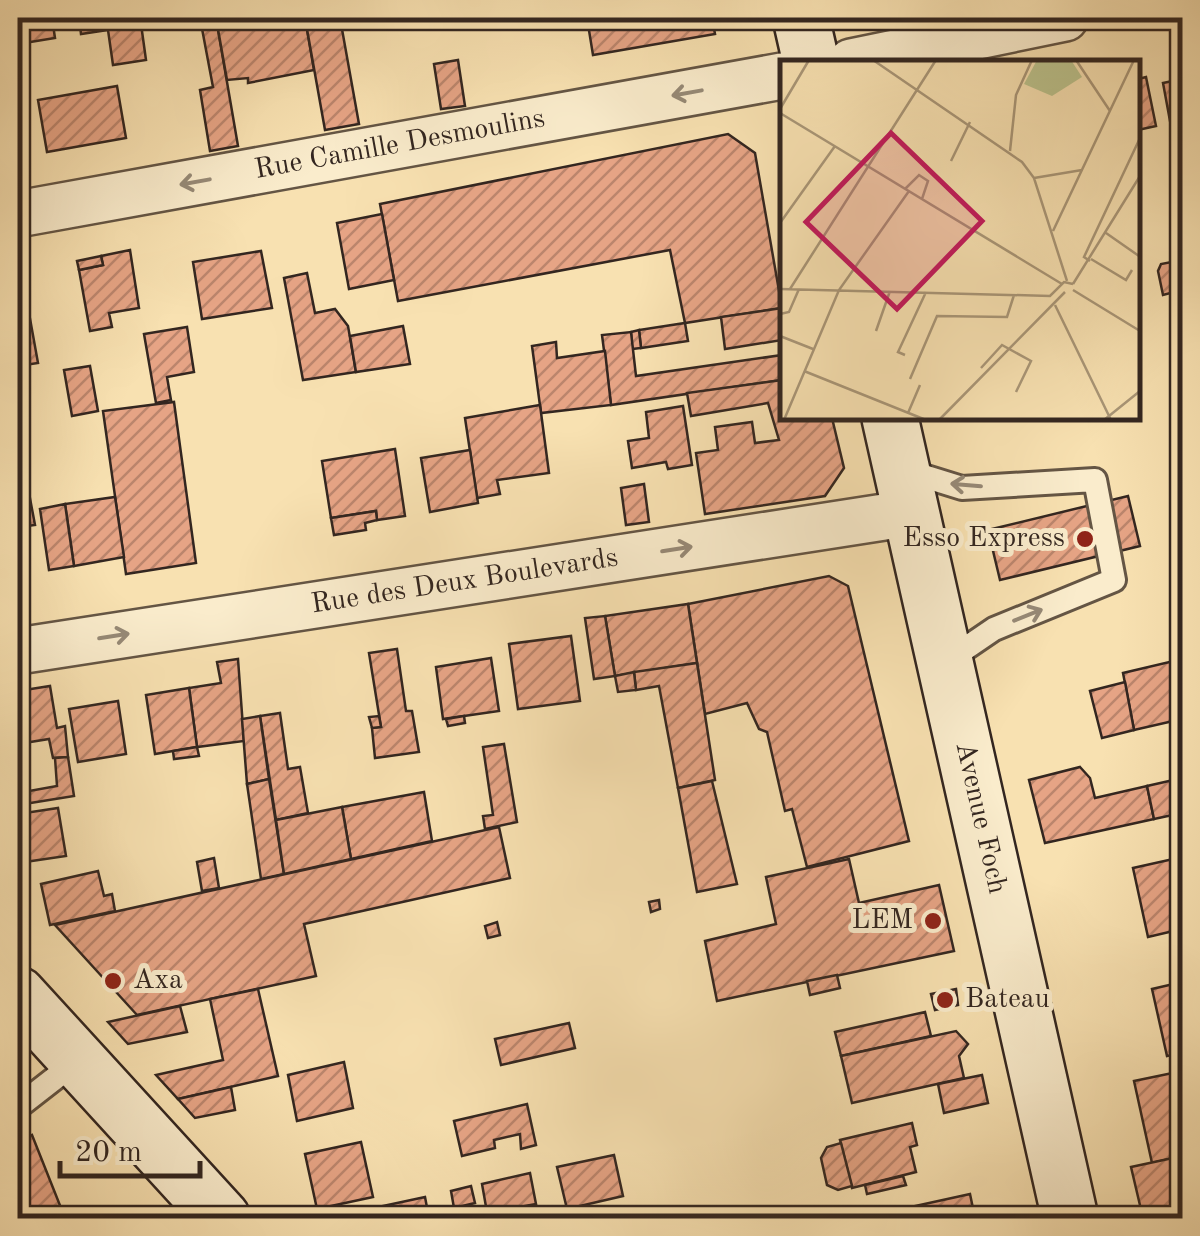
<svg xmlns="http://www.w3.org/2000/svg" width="1200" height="1236" font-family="'Old Standard TT',serif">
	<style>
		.building { fill: url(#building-hatch); stroke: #332620; stroke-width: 2.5 }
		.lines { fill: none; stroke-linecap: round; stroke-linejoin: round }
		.lane-casing { stroke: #645544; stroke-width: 28 }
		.street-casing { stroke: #645544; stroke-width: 50 }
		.secondary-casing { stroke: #332620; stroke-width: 60 }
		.lane { stroke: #faeccc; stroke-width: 22 }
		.street { stroke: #faeccc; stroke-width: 45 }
		.secondary { stroke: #faeccc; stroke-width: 55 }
		.oneway { stroke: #968976 }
		.poi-dot { fill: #8f2418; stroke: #faeccc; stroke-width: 4 }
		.labels { text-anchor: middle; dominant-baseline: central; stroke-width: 10; stroke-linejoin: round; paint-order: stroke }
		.street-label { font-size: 28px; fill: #332620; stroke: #faeccc }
		.poi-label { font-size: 28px; fill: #332620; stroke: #faeccc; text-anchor: end }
		.inset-road { fill: none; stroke: #a99677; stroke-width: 2.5 }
		.view { fill: #c2185b; fill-opacity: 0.15; stroke: #c2185b; stroke-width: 5 }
		.inset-edge { fill: none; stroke: #332620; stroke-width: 5 }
	</style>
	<defs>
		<pattern id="building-hatch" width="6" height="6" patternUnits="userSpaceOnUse" patternTransform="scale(2.5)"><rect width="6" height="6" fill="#e6a485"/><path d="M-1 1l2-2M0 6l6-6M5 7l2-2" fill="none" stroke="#bb856c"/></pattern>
	</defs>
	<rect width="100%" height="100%" fill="#f8e1b1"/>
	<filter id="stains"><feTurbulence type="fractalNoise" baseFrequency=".002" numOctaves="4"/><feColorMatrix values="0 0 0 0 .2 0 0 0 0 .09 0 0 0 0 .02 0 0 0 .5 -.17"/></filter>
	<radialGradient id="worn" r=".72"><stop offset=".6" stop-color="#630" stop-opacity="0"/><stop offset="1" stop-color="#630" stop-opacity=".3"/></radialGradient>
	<!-- building -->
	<g class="building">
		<path d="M52,18L55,38L18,44V21Z"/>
		<path d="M79,18H106L108,30L81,34Z"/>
		<path d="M200,18H216L238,146L210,151L200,90L213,87Z"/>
		<path d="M216,18H305L314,70L248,83V78L227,80Z"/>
		<path d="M305,18H340L359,124L325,130Z"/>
		<path d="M587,18H712L715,34L593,55Z"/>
		<path d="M141,24L146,60L113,65L108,30Z"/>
		<path d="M458,60L465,106L441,109L434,64Z"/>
		<path d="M1146,77L1156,126L1138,130V79Z"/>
		<path d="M1182,79V158L1177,159L1163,83Z"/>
		<path d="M117,86L126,138L47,152L38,100Z"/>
		<path d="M18,91L27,140L18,141Z"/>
		<path d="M728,134L755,153L782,308L685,323L670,250L398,301L380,204Z"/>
		<path d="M382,214L394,280L349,289L337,223Z"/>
		<path d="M130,250L139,308L109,313L112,327L90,331L79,270L103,265L101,256Z"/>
		<path d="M261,251L272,308L202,319L193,262Z"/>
		<path d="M101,256L103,265L79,270L77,261Z"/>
		<path d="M1182,260V290L1163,295L1158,271L1161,264Z"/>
		<path d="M307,273L315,313L335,309L348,326L356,372L303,380L284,278Z"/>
		<path d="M27,302L38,363L18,366V304Z"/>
		<path d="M782,308V340L725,349L721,317Z"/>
		<path d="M685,323L688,341L641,348L639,330Z"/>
		<path d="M403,326L410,364L356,372L350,336Z"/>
		<path d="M187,327L194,372L167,377L171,400L156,403L144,334Z"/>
		<path d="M639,330L641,348L632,349L631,332Z"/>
		<path d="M631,332L636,376L782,355V380L611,405L602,335Z"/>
		<path d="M556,342L557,358L605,351L611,405L541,413L532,346Z"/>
		<path d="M90,366L98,411L72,416L64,370Z"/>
		<path d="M782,380V418H832L844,468L825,496L705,514L696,453L718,450L715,427L752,422L755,443L779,440L768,403L691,416L687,393Z"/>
		<path d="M174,402L196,563L126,574L103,411Z"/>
		<path d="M540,405L549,473L497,480L500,494L477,498L465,418Z"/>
		<path d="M683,406L692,465L668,469L666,462L632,468L628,441L649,438L646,412Z"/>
		<path d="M395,449L405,516L377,520L376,511L331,518L322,461Z"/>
		<path d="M470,450L478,503L430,512L421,458Z"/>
		<path d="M644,484L649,522L626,525L621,488Z"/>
		<path d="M29,493L35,525L19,527L18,495Z"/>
		<path d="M1128,496L1140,546L1000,580L988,530Z"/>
		<path d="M115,497L124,557L74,566L65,504Z"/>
		<path d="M65,504L74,566L49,570L40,509Z"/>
		<path d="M376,511L377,520L365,523L366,530L334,535L331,518Z"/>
		<path d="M829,576L848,586L909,841L807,867L792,809L785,811L767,732L759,729L747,703L705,714L688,604Z"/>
		<path d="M688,604L697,663L615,676L605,616Z"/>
		<path d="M605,616L615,676L594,679L585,618Z"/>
		<path d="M571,636L580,701L518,709L509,644Z"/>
		<path d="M397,649L406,711H412L419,752L375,758L372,728L381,727L369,653Z"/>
		<path d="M491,658L499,711L443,719L436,667Z"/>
		<path d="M238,659L244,741L197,747L189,688L221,683L217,662Z"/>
		<path d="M1182,659V719L1134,730L1123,673Z"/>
		<path d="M697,663L715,780L678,788L659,686L636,690L634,672Z"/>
		<path d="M634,672L636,690L618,692L615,676Z"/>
		<path d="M1125,682L1134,730L1102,738L1090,691Z"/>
		<path d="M50,686L57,728L65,726L68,757L53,758L49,739L18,744V691Z"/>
		<path d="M189,688L197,747L155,754L146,695Z"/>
		<path d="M118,701L126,754L78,762L69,709Z"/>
		<path d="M280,713L288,769L300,767L308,813L276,820L260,716Z"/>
		<path d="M260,716L269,779L247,784L242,719Z"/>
		<path d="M379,716L381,727L372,728L369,717Z"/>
		<path d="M464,716L465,723L448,726L446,719Z"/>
		<path d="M504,744L517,822L485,829L483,816L493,815L483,747Z"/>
		<path d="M197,747L199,756L174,759L173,751Z"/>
		<path d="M68,757L74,796L18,805V793L57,786L55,758Z"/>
		<path d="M1080,767L1090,778L1095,798L1147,786L1154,819L1045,843L1029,780Z"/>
		<path d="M1182,778V813L1154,819L1147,786Z"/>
		<path d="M269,779L284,874L261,879L247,784Z"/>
		<path d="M712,781L737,884L697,892L678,788Z"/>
		<path d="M424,792L432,841L351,859L342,807Z"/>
		<path d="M342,807L351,859L284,874L276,820Z"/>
		<path d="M58,808L66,856L18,863V814Z"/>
		<path d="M499,827L510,878L304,924L316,976L137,1015L55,925Z"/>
		<path d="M1182,857V929L1148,937L1133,868Z"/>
		<path d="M214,858L219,888L202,891L197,862Z"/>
		<path d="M849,859L859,903L939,885L954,951L717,1001L705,941L776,924L766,877Z"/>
		<path d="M98,871L104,896L112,894L115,911L50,925L41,884Z"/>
		<path d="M659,900L660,909L651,912L649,902Z"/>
		<path d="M497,922L500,935L488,938L485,926Z"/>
		<path d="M837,975L840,988L810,995L807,981Z"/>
		<path d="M1182,982V1053L1167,1056L1152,989Z"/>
		<path d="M258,989L278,1076L178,1099L156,1075L223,1060L210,999Z"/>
		<path d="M956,989L958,1005L935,1010L931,994Z"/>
		<path d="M180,1006L187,1032L128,1044L108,1022Z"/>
		<path d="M925,1012L931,1036L841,1056L835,1032Z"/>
		<path d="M569,1023L575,1048L501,1065L495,1039Z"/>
		<path d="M956,1031L968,1044L959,1056L964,1078L852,1103L841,1056Z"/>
		<path d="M344,1062L353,1108L297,1121L288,1075Z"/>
		<path d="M1182,1071V1156L1152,1163L1134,1081Z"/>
		<path d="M982,1075L988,1103L944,1113L938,1084Z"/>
		<path d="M231,1087L235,1110L195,1118L178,1099Z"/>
		<path d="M527,1104L536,1145L521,1149L520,1134L494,1140L495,1148L462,1156L454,1121Z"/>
		<path d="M912,1123L917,1145L910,1147L916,1172L852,1188L840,1140Z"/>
		<path d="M32,1135L65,1218H18V1141Z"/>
		<path d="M361,1142L373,1197L317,1209L305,1154Z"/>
		<path d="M841,1143L852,1186L838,1190L827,1185L821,1158L827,1147Z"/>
		<path d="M614,1155L623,1196L567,1209L557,1167Z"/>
		<path d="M1182,1156V1218H1143L1131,1167Z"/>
		<path d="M530,1173L536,1204L525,1206L527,1218H488L482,1184Z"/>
		<path d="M903,1176L906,1185L867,1194L865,1185Z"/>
		<path d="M471,1186L475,1203L454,1208L451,1191Z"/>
		<path d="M970,1194L975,1218H880L879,1214Z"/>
		<path d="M425,1197L429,1218H327Z"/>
	</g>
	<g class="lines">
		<!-- lane casing -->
		<g class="lane-casing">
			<g id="lane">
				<path d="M904,470L962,488L1095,480L1114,580L994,629L947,661"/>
				<path d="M18,1107L77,1061"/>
			</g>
		</g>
		<!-- street casing -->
		<g class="street-casing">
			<g id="street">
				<path d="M851,62L1065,18"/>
				<path id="s1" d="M18,214L782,76"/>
				<path id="s2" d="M18,651L910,513"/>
			</g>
		</g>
		<!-- secondary casing -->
		<g class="secondary-casing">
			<g id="secondary">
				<path d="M801,18L811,62"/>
				<path id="s3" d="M890,418L1070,1218"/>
				<path d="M18,995L222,1218"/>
			</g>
		</g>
		<!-- lane -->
		<use href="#lane" class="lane"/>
		<!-- street -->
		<use href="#street" class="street"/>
		<!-- secondary -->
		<use href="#secondary" class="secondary"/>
	</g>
	<!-- one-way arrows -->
	<defs><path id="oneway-shaft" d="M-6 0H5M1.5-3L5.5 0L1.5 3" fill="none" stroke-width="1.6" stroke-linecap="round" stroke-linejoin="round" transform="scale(2.5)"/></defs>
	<g class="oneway">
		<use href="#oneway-shaft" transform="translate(687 93) rotate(170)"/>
		<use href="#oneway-shaft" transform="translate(195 182) rotate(170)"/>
		<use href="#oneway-shaft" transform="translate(966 485) rotate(-175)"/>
		<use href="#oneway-shaft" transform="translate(677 549) rotate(-9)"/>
		<use href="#oneway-shaft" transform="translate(1028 615) rotate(-22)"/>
		<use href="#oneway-shaft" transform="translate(114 636) rotate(-9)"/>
	</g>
	<!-- markers -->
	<g class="poi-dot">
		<circle cx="1085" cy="539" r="10"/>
		<circle cx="933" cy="921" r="10"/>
		<circle cx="113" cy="981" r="10"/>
		<circle cx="945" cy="1000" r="10"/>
	</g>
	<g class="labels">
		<!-- street labels -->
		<g class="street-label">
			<text stroke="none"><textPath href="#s1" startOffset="388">Rue Camille Desmoulins</textPath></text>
			<text stroke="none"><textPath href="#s2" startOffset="452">Rue des Deux Boulevards</textPath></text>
			<text stroke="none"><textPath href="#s3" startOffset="410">Avenue Foch</textPath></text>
		</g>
		<!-- poi labels -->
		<g class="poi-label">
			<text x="1065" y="539">Esso Express</text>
			<text x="913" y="921">LEM</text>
			<text x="133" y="981" text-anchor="start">Axa</text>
			<text x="965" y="1000" text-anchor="start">Bateau</text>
		</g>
	</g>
	<!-- overview -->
	<g transform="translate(780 60)">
		<rect width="360" height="360" fill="#f8e1b1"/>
		<path d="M257,0H291L302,17L272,36L244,24Z" fill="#bcc38d"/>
		<path class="inset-road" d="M93,0L242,102L254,118L287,221M296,0L330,51M0,49L29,0M0,53L282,224M230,91L236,35L252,0M171,101L190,62M254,118L302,110M125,129L139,115L148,121L142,139M0,163L55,86M273,171L354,0M326,173L359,196M311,199L346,220L352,210M310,201L304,197L360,78M293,224L360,116M0,229L270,236L284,222L293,224M10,229L156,0M293,230L360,271M275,245L331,360M0,254L9,252L19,229M96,271L110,231M0,276L33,289M125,295L118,292L146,232M201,308L222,285L251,301L236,332M24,311L146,360M130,319L157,256L227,257L234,235M128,353L140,325M4,360L59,230L129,131M159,360L285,232M324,360L360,331"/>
		<path class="view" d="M111,73L202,161L117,249L26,162Z"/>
		<rect width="360" height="360" class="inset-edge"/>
	</g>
	<!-- margin -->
	<rect width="1200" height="1236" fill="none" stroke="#f8e1b1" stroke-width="60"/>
	<rect x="20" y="20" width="1160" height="1196" fill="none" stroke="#332620" stroke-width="5"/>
	<rect x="30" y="30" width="1140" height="1176" fill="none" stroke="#332620" stroke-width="2.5"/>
	<!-- scale -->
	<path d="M60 1161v15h140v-15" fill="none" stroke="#332620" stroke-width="5"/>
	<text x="75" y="1161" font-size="30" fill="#332620" stroke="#faeccc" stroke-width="8" paint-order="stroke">20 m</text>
	<rect width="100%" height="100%" filter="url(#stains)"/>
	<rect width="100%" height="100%" fill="url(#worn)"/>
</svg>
